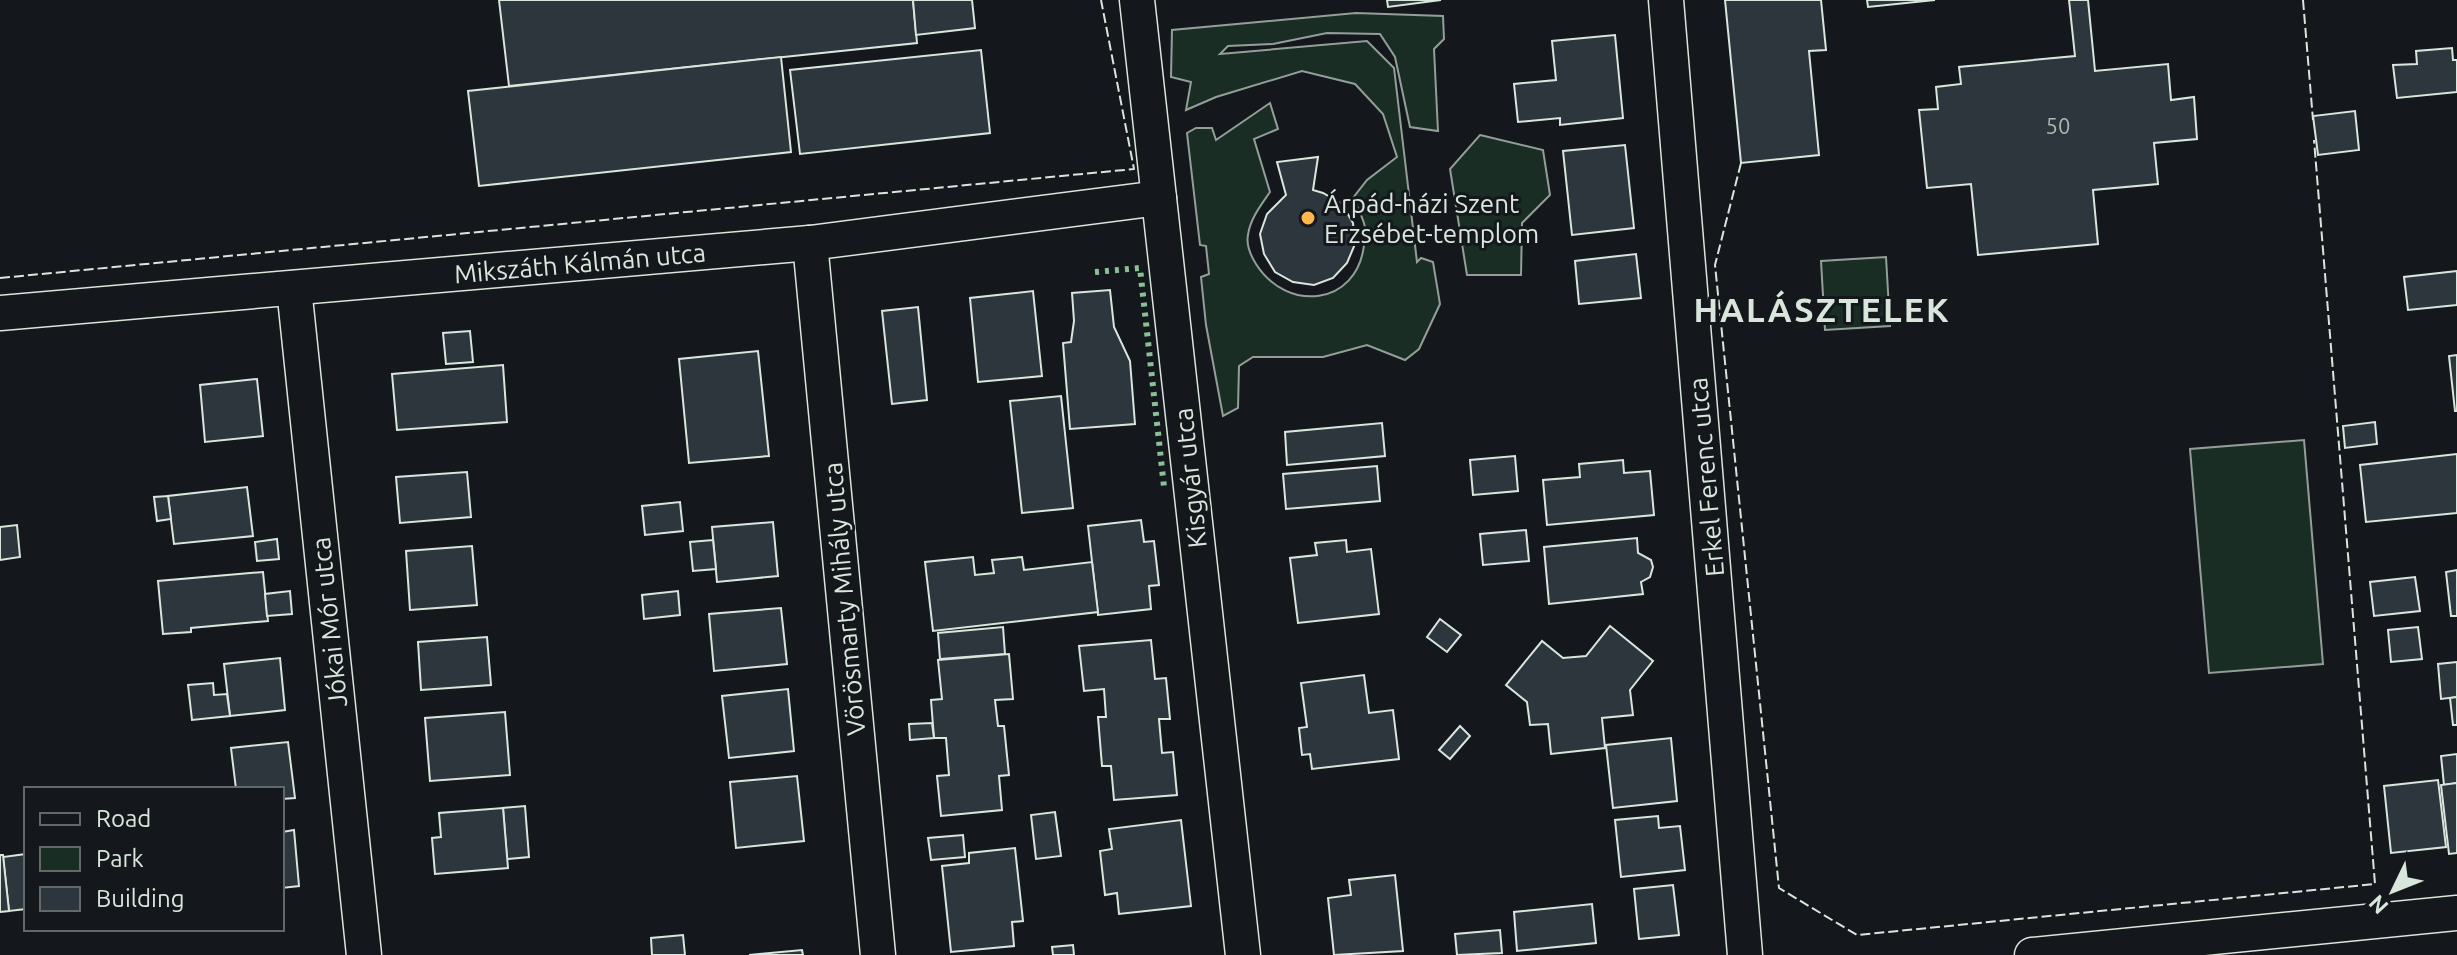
<svg xmlns="http://www.w3.org/2000/svg" width="2457" height="955" font-family="Ubuntu,sans-serif">
	<style>
		.green { fill: #1a2d24; stroke: #939e99; stroke-width: 2 }
		.building { fill: #2c363c; stroke: #d8e6dc; stroke-width: 2 }
		.lines { fill: none; stroke-linecap: round; stroke-linejoin: round }
		.minor-casing { stroke: #d8e6dc; stroke-width: 37 }
		.minor { stroke: #14181c; stroke-width: 34 }
		.hedge { stroke: #8ac095; stroke-width: 6; stroke-dasharray: 4 6; stroke-linecap: butt }
		.fence { stroke: #d8e6dc; stroke-width: 2; stroke-dasharray: 10 4; stroke-linecap: butt }
		.poi-dot { fill: #ffb74d; stroke: #14181c; stroke-width: 3 }
		.labels { text-anchor: middle; dominant-baseline: central; stroke-width: 6; stroke-linejoin: round; paint-order: stroke }
		.number-label { font-size: 22px; fill: #adbab4 }
		.poi-label { font-size: 26px; fill: #d8e6dc; stroke: #14181c; text-anchor: start }
		.street-label { font-size: 26px; fill: #d8e6dc; stroke: #14181c }
		.district-label { font-size: 34px; font-weight: bold; letter-spacing: 2px; fill: #d8e6dc; stroke: #14181c }
	</style>
	<rect width="100%" height="100%" fill="#14181c"/>
	<!-- green -->
	<g class="green">
		<path d="M1356,13L1443,16L1444,39L1434,49L1438,131L1410,127L1395,57L1380,34L1327,33L1273,44L1228,46L1220,54L1367,41L1394,68L1417,262L1421,258L1433,262L1440,304L1419,349L1405,360L1367,345L1323,357H1253L1239,366L1238,408L1223,416L1206,325L1201,277L1209,274L1206,246L1200,245L1187,133L1196,128H1212L1216,140L1270,103L1278,129L1254,139L1270,192C1261,205 1250,219 1248,235C1246,245 1251,256 1256,264C1287,313 1357,306 1364,245C1364,239 1366,233 1365,227C1363,217 1357,207 1353,198L1367,180L1397,157L1383,114L1355,84L1302,71L1216,97L1186,110L1191,82L1171,77L1172,30Z"/>
		<path d="M1480,135L1543,150L1550,195L1522,223L1521,275H1467L1450,169Z"/>
		<path d="M1886,257L1890,326L1825,330L1821,261Z"/>
		<path d="M2304,440L2323,664L2209,673L2190,449Z"/>
	</g>
	<!-- building -->
	<g class="building">
		<path d="M499,0H913L917,43L509,86Z"/>
		<path d="M913,0H972L975,28L916,35Z"/>
		<path d="M1387,0H1441L1388,7Z"/>
		<path d="M1725,0H1821L1826,50L1809,51L1819,155L1741,163Z"/>
		<path d="M1867,0H1935L1868,7Z"/>
		<path d="M2069,0H2088L2095,71L2168,64L2171,100L2194,97L2197,139L2154,143L2158,184L2093,190L2098,244L1978,255L1971,184L1927,188L1919,110L1938,109L1936,87L1961,84L1959,67L2075,56Z"/>
		<path d="M1615,35L1623,118L1560,125V118L1518,122L1514,84L1556,80L1552,41Z"/>
		<path d="M2452,48L2453,60H2457V92L2397,98L2393,65L2417,64L2416,51Z"/>
		<path d="M981,50L990,133L800,154L790,70Z"/>
		<path d="M781,57L791,152L479,186L468,91Z"/>
		<path d="M2355,111L2359,150L2318,155L2313,116Z"/>
		<path d="M1625,145L1634,228L1572,235L1563,151Z"/>
		<path d="M1318,157L1313,190L1323,193L1342,204L1353,223L1355,244L1347,263L1333,278L1314,285L1293,282L1275,272L1264,254L1260,234L1267,214L1286,195L1277,162Z"/>
		<path d="M1636,254L1641,298L1579,304L1575,261Z"/>
		<path d="M2457,271V305L2408,310L2404,277Z"/>
		<path d="M1110,290L1114,327L1130,361L1135,424L1070,429L1063,343L1071,342L1074,321L1072,293Z"/>
		<path d="M1033,291L1042,376L978,382L970,298Z"/>
		<path d="M918,307L927,400L892,404L882,311Z"/>
		<path d="M470,331L473,362L446,364L443,333Z"/>
		<path d="M758,351L769,456L689,463L679,359Z"/>
		<path d="M2457,355V411H2455L2449,356Z"/>
		<path d="M503,365L507,422L397,430L392,374Z"/>
		<path d="M257,379L263,436L205,442L200,385Z"/>
		<path d="M1061,396L1073,508L1022,513L1010,401Z"/>
		<path d="M2375,422L2377,444L2345,448L2343,426Z"/>
		<path d="M1382,423L1385,456L1287,465L1285,432Z"/>
		<path d="M2457,454V513L2366,522L2360,465Z"/>
		<path d="M1515,456L1518,491L1473,495L1470,460Z"/>
		<path d="M1623,460L1624,473L1650,471L1654,515L1547,525L1543,480L1580,477L1579,464Z"/>
		<path d="M1377,466L1380,501L1286,509L1283,474Z"/>
		<path d="M467,472L471,517L400,523L396,477Z"/>
		<path d="M247,487L253,536L174,544L168,496Z"/>
		<path d="M168,496L171,519L157,521L154,497Z"/>
		<path d="M680,502L683,531L645,535L642,506Z"/>
		<path d="M1141,520L1144,542L1154,541L1159,585L1149,586L1151,609L1098,615L1088,526Z"/>
		<path d="M773,522L778,576L717,582L712,527Z"/>
		<path d="M17,525L20,557L0,560V527Z"/>
		<path d="M1526,530L1529,561L1483,565L1480,534Z"/>
		<path d="M1637,538L1638,553L1651,560L1653,567L1650,577L1641,582L1643,594L1549,604L1544,547Z"/>
		<path d="M277,539L279,559L257,561L255,542Z"/>
		<path d="M713,540L716,569L693,571L690,542Z"/>
		<path d="M1346,540L1347,552L1371,549L1379,614L1298,623L1290,558L1317,555L1315,543Z"/>
		<path d="M472,546L477,605L410,610L406,551Z"/>
		<path d="M973,557L975,575L994,573L992,560L1022,557L1024,570L1092,562L1098,612L933,631L925,562Z"/>
		<path d="M2457,570V616H2451L2446,572Z"/>
		<path d="M263,572L268,621L191,628V632L163,634L158,581Z"/>
		<path d="M2415,577L2420,611L2374,616L2370,582Z"/>
		<path d="M290,591L292,614L267,616L265,594Z"/>
		<path d="M678,591L680,615L644,619L642,595Z"/>
		<path d="M781,608L787,664L714,671L709,614Z"/>
		<path d="M1440,619L1461,635L1447,652L1427,637Z"/>
		<path d="M1610,626L1653,661L1630,690L1633,715L1602,718L1605,748L1551,754L1548,724L1530,725L1527,702L1506,685L1542,641L1563,658L1586,656Z"/>
		<path d="M1003,627L1005,654L940,659L938,633Z"/>
		<path d="M2418,627L2422,659L2391,662L2388,630Z"/>
		<path d="M487,637L491,685L421,690L418,642Z"/>
		<path d="M1151,640L1155,679L1166,678L1170,719H1159L1162,753L1173,752L1177,795L1114,800L1111,766H1102L1098,717H1106L1104,689L1084,691L1079,646Z"/>
		<path d="M1009,654L1013,699L995,700L998,726H1004L1009,775L999,776L1002,810L941,816L937,776L949,775L946,738H934L931,700L942,699L938,660Z"/>
		<path d="M280,658L285,710L230,716L224,664Z"/>
		<path d="M2457,662V697L2441,699L2438,664Z"/>
		<path d="M1364,675L1369,713L1393,710L1399,759L1312,769L1310,754L1302,755L1299,728L1307,727L1301,683Z"/>
		<path d="M213,683L214,695L227,694L230,716L192,720L188,685Z"/>
		<path d="M788,689L794,751L729,758L722,696Z"/>
		<path d="M2457,697V725H2453L2450,698Z"/>
		<path d="M505,712L510,775L430,781L425,718Z"/>
		<path d="M932,723L934,738L910,740L909,724Z"/>
		<path d="M1460,726L1470,736L1450,759L1439,750Z"/>
		<path d="M1671,738L1677,801L1613,808L1606,745Z"/>
		<path d="M288,742L295,798L282,799V789H236L231,748Z"/>
		<path d="M2457,754V783L2444,785L2441,756Z"/>
		<path d="M797,776L804,841L736,848L730,782Z"/>
		<path d="M2438,780L2446,847L2391,853L2384,786Z"/>
		<path d="M2457,783V853L2449,854L2441,785Z"/>
		<path d="M525,806L529,857L507,859L503,808Z"/>
		<path d="M503,808L508,868L435,874L432,838L441,837L439,813Z"/>
		<path d="M1055,812L1061,856L1036,859L1031,815Z"/>
		<path d="M1658,816L1659,828L1680,826L1685,870L1621,877L1615,820Z"/>
		<path d="M1181,820L1191,906L1119,914L1117,893L1105,895L1100,851L1112,849L1109,829Z"/>
		<path d="M294,830L299,886L282,888V832Z"/>
		<path d="M963,835L965,857L931,860L928,838Z"/>
		<path d="M1015,848L1023,921L1012,922L1014,946L951,952L942,866L969,863V853Z"/>
		<path d="M26,854V909L9,911L3,857Z"/>
		<path d="M0,855H3L9,911L0,912Z"/>
		<path d="M1395,875L1403,951L1334,955L1328,898L1351,895L1349,880Z"/>
		<path d="M1673,885L1679,935L1639,939L1634,889Z"/>
		<path d="M1592,904L1596,943L1517,951L1514,912Z"/>
		<path d="M1500,930L1502,953L1457,955L1455,934Z"/>
		<path d="M683,935L685,955H652L651,938Z"/>
		<path d="M1073,945L1074,955H1053L1052,947Z"/>
		<path d="M802,950L803,955H749Z"/>
	</g>
	<g class="lines">
		<!-- minor casing -->
		<g class="minor-casing">
			<g id="minor">
				<path d="M1137,0L1243,955"/>
				<path d="M1666,0L1745,955"/>
				<path d="M810,243L878,955"/>
				<path d="M294,288L364,955"/>
				<path d="M0,313L810,243L1159,198"/>
				<path d="M2032,955L2457,913"/>
			</g>
		</g>
		<!-- minor -->
		<use href="#minor" class="minor"/>
		<!-- hedge -->
		<path class="hedge" d="M1095,272L1140,268L1164,487"/>
		<!-- fence -->
		<g class="fence">
			<path d="M2303,0L2313,120"/>
			<path d="M1741,163L1715,265L1779,888L1857,935L2375,884L2314,140"/>
			<path d="M0,278L1134,169L1101,0"/>
		</g>
	</g>
	<!-- markers -->
	<circle class="poi-dot" cx="1308" cy="218" r="8"/>
	<g class="labels">
		<!-- number labels -->
		<g class="number-label">
			<text x="2058" y="125">50</text>
		</g>
		<!-- poi labels -->
		<g class="poi-label">
			<text x="1324" y="203">Árpád-házi Szent<tspan x="1324" dy="30">Erzsébet-templom</tspan></text>
		</g>
		<!-- street labels -->
		<g class="street-label">
			<text transform="translate(580 263) rotate(-5)">Mikszáth Kálmán utca</text>
			<text transform="translate(1706 477) rotate(-95)">Erkel Ferenc utca</text>
			<text transform="translate(1190 478) rotate(-96)">Kisgyár utca</text>
			<text transform="translate(844 599) rotate(-95)">Vörösmarty Mihály utca</text>
			<text transform="translate(329 622) rotate(-96)">Jókai Mór utca</text>
		</g>
		<!-- district labels -->
		<g class="district-label">
			<text x="1822" y="309">HALÁSZTELEK</text>
		</g>
	</g>
	<!-- legend -->
	<rect x="24" y="787" width="260" height="144" fill="#14181c" stroke="#626a69" stroke-width="2"/>
	<rect x="40" y="813" width="40" height="12" fill="#14181c" stroke="#626a69" stroke-width="2"/>
	<text x="96" y="827" font-size="24" fill="#d8e6dc">Road</text>
	<rect x="40" y="847" width="40" height="24" fill="#1a2d24" stroke="#626a69" stroke-width="2"/>
	<text x="96" y="867" font-size="24" fill="#d8e6dc">Park</text>
	<rect x="40" y="887" width="40" height="24" fill="#2c363c" stroke="#626a69" stroke-width="2"/>
	<text x="96" y="907" font-size="24" fill="#d8e6dc">Building</text>
	<!-- north arrow -->
	<g transform="translate(2393 891) rotate(227)" stroke="#14181c" stroke-width="6" paint-order="stroke">
	<path d="M0-6L14 30L0 20L-14 30Z" fill="#d8e6dc"/>
	<text y="-12" font-size="22" font-weight="bold" text-anchor="middle" fill="#d8e6dc">N</text>
	</g>
</svg>
